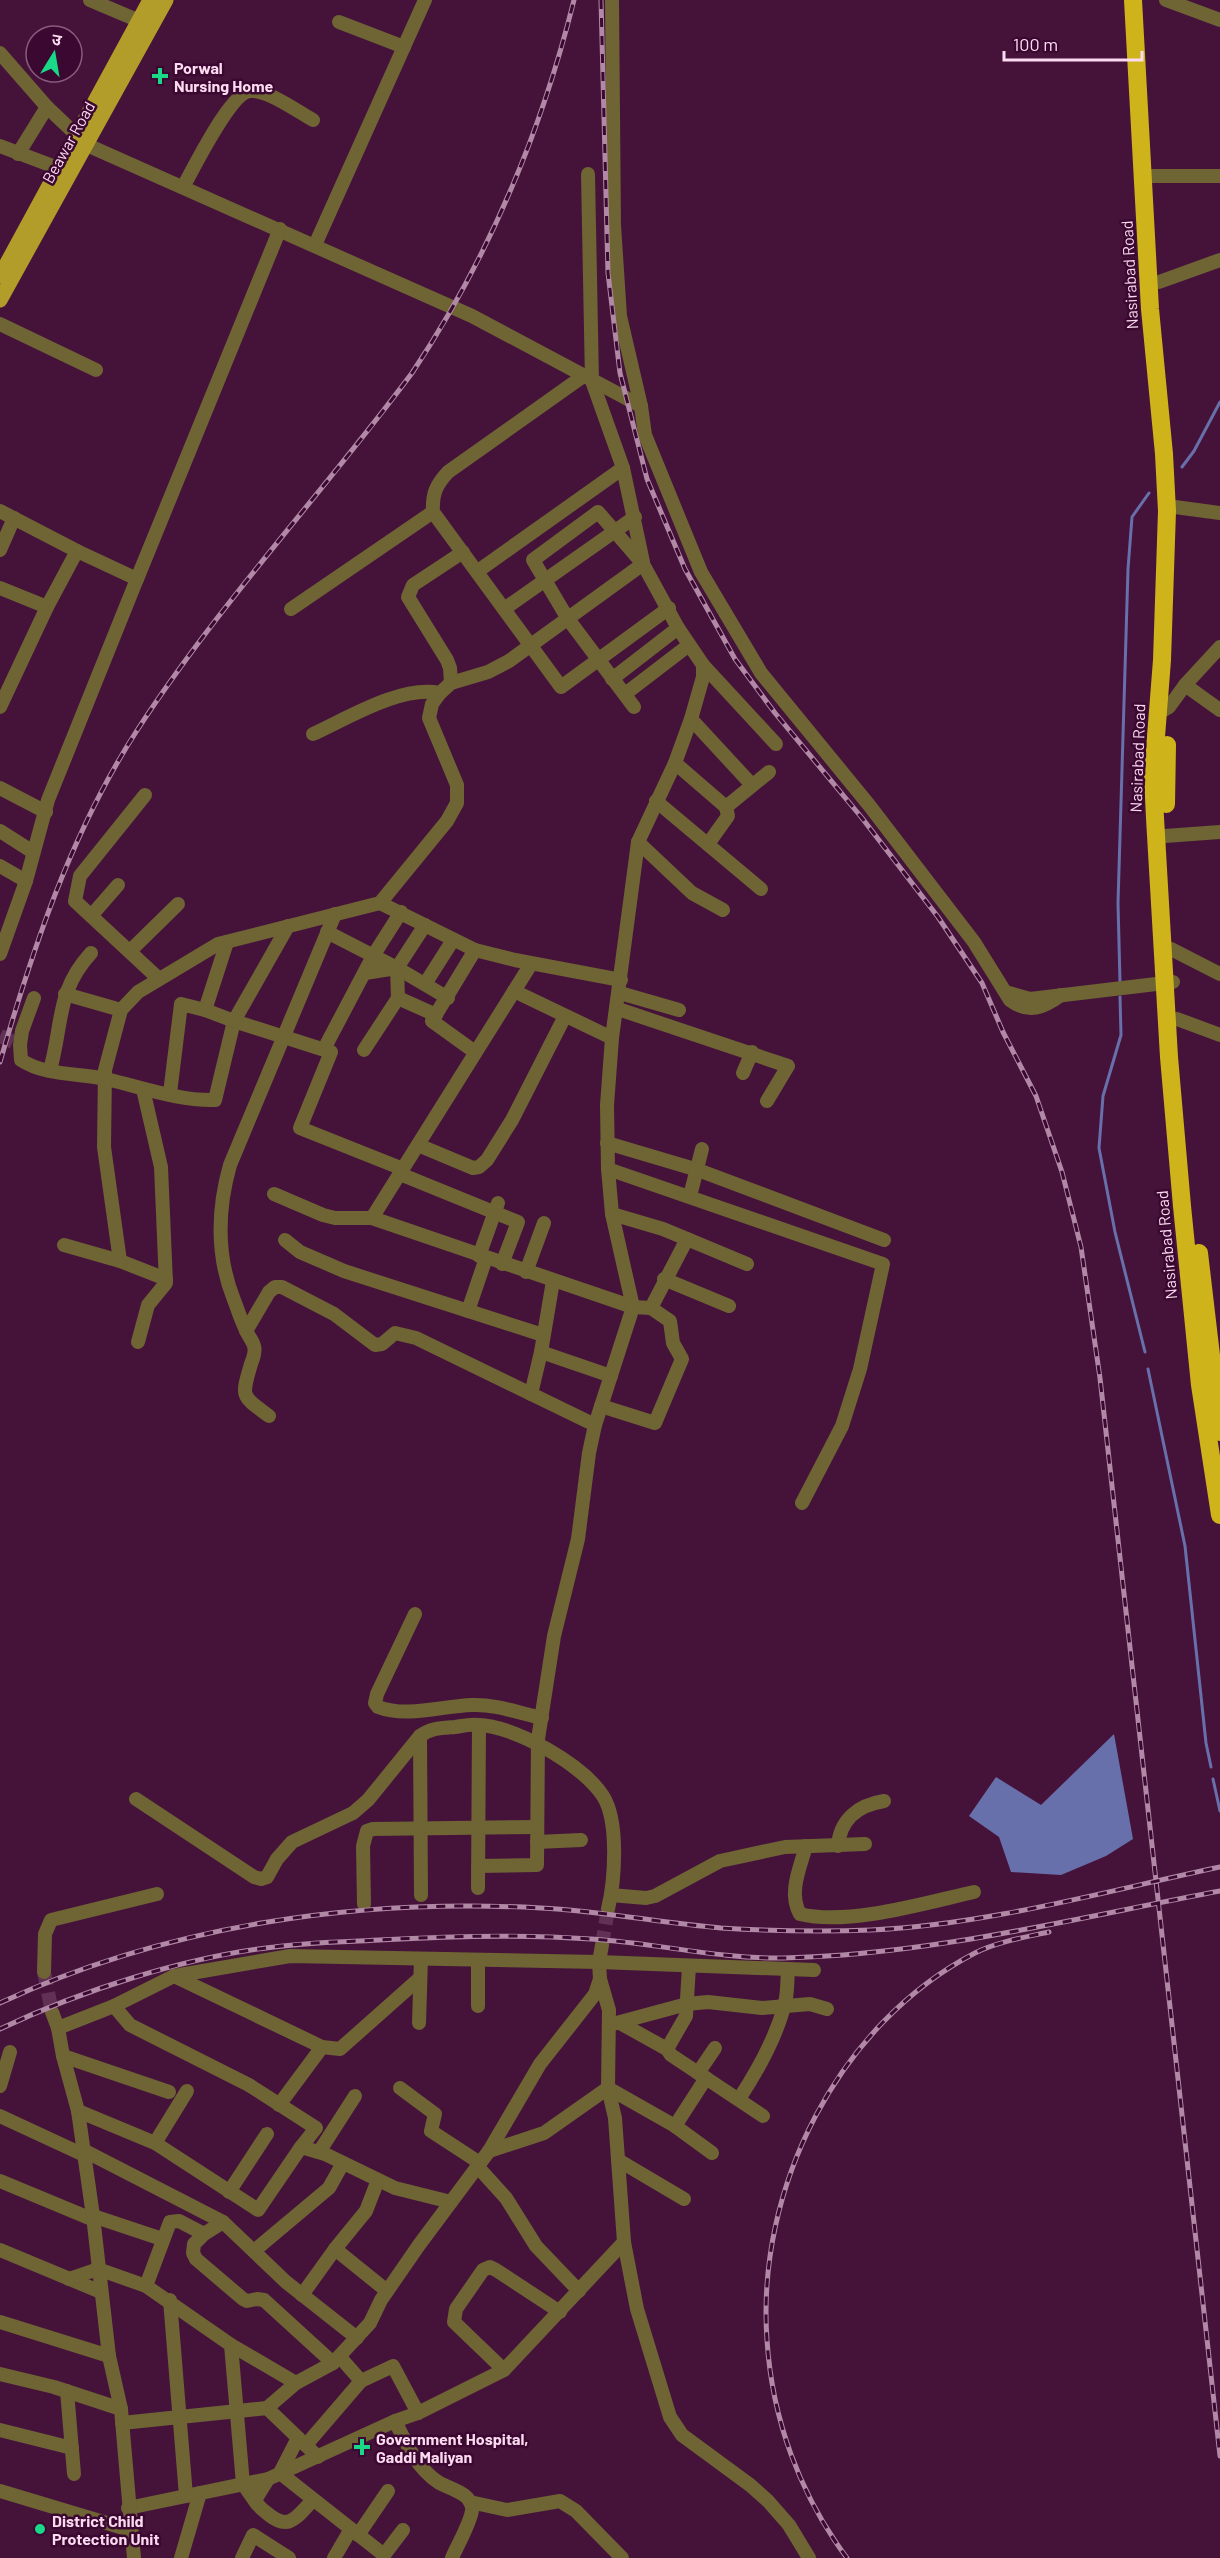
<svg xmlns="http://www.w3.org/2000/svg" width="1220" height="2558" font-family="Barlow,'Noto Sans Devanagari',sans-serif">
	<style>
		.water { fill: #6870ab }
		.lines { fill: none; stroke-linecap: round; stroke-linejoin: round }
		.stream { stroke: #6870ab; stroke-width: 3 }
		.minor-tunnel { stroke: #603155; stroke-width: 14; stroke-dasharray: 14 7; stroke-linecap: butt }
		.minor { stroke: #6e6434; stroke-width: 14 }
		.major { stroke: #b39d2a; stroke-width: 15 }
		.highway { stroke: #ceb31b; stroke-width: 18 }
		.rail-casing { stroke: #b189a6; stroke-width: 5 }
		.rail { stroke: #3a0830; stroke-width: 3; stroke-dasharray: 9; stroke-linecap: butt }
		.poi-dot { fill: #19d989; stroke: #3a0830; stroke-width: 2 }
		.labels { text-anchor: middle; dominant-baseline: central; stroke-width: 5; stroke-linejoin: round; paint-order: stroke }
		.poi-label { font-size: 16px; font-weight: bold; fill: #fcdbf1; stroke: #3a0830; text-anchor: start }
		.street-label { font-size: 16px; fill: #fcdbf1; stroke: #3a0830 }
	</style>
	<rect width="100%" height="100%" fill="#45133a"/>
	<!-- water -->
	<path class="water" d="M1114,1734L1133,1839L1106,1856L1061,1875L1011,1872L999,1837L969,1816L996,1777L1041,1805Z"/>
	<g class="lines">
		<!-- stream -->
		<g class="stream">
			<path d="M1182,467L1194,451L1220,402"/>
			<path d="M1120,982L1118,903L1128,569L1132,517L1149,493"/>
			<path d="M1120,997L1121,1035L1103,1096L1099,1148L1115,1232L1145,1352"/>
			<path d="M1148,1369L1185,1546L1206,1743L1211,1767"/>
			<path d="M1213,1779L1220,1811"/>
		</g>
		<!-- minor-tunnel -->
		<g class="minor-tunnel">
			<path d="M0,1036L20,1045"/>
			<path d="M602,1945L608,1909"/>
			<path d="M44,1972L52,2012"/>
		</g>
		<!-- minor -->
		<g class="minor">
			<path d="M90,0L149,25"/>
			<path d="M612,0L614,225L620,316L641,406L645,435L701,572L761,673L869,805L974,942L1010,1000C1029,1014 1043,1008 1061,995"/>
			<path d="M1166,0L1220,20"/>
			<path d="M339,22L404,47"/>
			<path d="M0,53L47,107L87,145L472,316L641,406"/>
			<path d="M0,146L58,168"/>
			<path d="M18,154L47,107"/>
			<path d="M588,174L592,381L623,468L643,562"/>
			<path d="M1152,176H1220"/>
			<path d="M183,187C194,168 231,91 251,91C268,90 297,111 313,120"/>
			<path d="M315,245L425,0"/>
			<path d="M1159,282L1220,260"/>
			<path d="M0,324L96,370"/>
			<path d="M582,377L448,472C436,485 432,494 433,512L561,687L669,608"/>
			<path d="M1175,507L1220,513"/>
			<path d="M0,511L77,551L137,579L48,800L26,881L0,954"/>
			<path d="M0,550L14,518"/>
			<path d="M478,571L623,468"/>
			<path d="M137,579L280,229"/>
			<path d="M0,588L47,607"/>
			<path d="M291,609L433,512"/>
			<path d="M504,609L635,517"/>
			<path d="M612,679L678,628"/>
			<path d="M451,683L450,668L447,660L408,597L413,585L463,552"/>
			<path d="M1185,685L1220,710"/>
			<path d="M625,694L689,645"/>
			<path d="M0,707L47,607L77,551"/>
			<path d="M634,707L568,619L533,560L598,512L643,564L678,628L703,665L776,744"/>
			<path d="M1157,714L1169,707L1185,685L1220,647"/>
			<path d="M691,719L752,785"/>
			<path d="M313,734C348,718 401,685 440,693"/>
			<path d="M675,763L726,807L769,772"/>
			<path d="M0,788L46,812"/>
			<path d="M145,795L80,876L75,901L159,979"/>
			<path d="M656,801L761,889"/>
			<path d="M0,831L33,852"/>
			<path d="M1165,836L1220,832"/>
			<path d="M638,842L692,893L723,910"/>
			<path d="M708,844L728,816L726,807"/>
			<path d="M0,866L26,881"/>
			<path d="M380,903L475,950L515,960L621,980"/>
			<path d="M91,916L118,885"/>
			<path d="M327,932L397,968L448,998"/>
			<path d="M1171,949L1220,974"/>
			<path d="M475,950L432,1021L475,1052"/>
			<path d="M130,951L178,904"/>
			<path d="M397,968L425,925"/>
			<path d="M365,973L397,968L398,998"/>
			<path d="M425,984L453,940"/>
			<path d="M514,991L612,1038"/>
			<path d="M620,993L679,1010"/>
			<path d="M1009,993L1030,999L1173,982"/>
			<path d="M65,994L121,1010"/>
			<path d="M34,998L22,1031L20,1045L21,1060C45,1076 79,1073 106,1079C141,1087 179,1101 215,1100L234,1021L288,926"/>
			<path d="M618,1009L788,1066L767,1101"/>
			<path d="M205,1010L227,942"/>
			<path d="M1177,1019L1220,1035"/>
			<path d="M324,1049L373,956L401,912"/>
			<path d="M364,1050L398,998L436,1015"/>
			<path d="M50,1070C63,1024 56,991 91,953"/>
			<path d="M743,1073L752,1052"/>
			<path d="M170,1093L181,1004L205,1010L234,1021L331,1052L300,1128L403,1169"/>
			<path d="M607,1143L698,1170L884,1240"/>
			<path d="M418,1145L473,1168L479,1167L487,1160L512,1120L565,1016"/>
			<path d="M608,1169L883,1264L860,1369L842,1426L802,1503"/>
			<path d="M400,1174L518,1222L502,1264"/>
			<path d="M274,1194L323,1215L335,1218H372L633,1307L651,1308L687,1239"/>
			<path d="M690,1196L702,1149"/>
			<path d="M612,1214L663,1229L747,1264"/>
			<path d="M372,1218L531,964"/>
			<path d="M285,1240L300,1252L344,1271L543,1335"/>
			<path d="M64,1245L120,1261L166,1279"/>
			<path d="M479,1256L498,1203"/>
			<path d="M120,1261L104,1147L105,1070L121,1010L138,992L218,944L380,903L447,821L457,803V785L429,718L432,704L440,693L451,683L488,672L509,661L643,564"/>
			<path d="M526,1272L544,1223"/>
			<path d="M664,1279L729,1306"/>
			<path d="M468,1311L486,1258"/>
			<path d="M246,1331L269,1292L275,1287H282L334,1314L375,1345L382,1344L395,1333L416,1338L595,1425"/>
			<path d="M138,1342L148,1305L166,1283L161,1167L143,1089"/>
			<path d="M541,1352L611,1376"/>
			<path d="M531,1394L541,1352L553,1281"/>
			<path d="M601,1406L655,1423L682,1359L673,1343L670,1321L651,1308"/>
			<path d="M269,1416C241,1395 241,1398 251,1364C253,1359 256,1352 254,1346C253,1341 248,1336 246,1330C241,1321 238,1310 234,1300C216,1255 217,1211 230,1165L335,914"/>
			<path d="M415,1614L377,1694L375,1703L378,1707C407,1718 442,1706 472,1705C495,1704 519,1713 542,1718"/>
			<path d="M420,1736L421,1895"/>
			<path d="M136,1799L254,1877L261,1879L267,1877L277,1859L292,1842L353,1813L368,1800L420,1736C430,1728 442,1728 455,1727C462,1726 470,1724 478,1725C515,1726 582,1764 603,1796C619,1821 615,1880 608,1909"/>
			<path d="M537,1842L581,1840"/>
			<path d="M806,1846C800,1868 788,1893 800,1914C848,1926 925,1903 974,1892"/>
			<path d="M838,1846C840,1819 859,1805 884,1801"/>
			<path d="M478,1866L537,1865L538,1739L554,1636L578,1539L589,1453L595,1425L633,1307L612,1214L608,1169L607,1105L612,1038L638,842L675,763L691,719L703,677V665"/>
			<path d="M478,1888L479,1725"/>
			<path d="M611,1895L646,1898L655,1896L720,1861L785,1847L865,1844"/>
			<path d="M364,1904L363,1846L367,1831L373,1829L537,1827"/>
			<path d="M689,1966L686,2016L667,2049L671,2055L763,2116"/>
			<path d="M44,1972L45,1934L51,1920L157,1894"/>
			<path d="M174,1976L322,2047L340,2049L420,1978"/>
			<path d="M114,2006L130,2025L249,2085L316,2128L301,2147"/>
			<path d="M478,2006V1960"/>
			<path d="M52,2012L58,2028"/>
			<path d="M419,2023L421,1959"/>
			<path d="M620,2023L667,2049"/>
			<path d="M609,2025L687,2004L708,2002L762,2008L810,2004L827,2009"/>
			<path d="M63,2056L169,2092"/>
			<path d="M698,2073L715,2048"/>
			<path d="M0,2086L10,2052"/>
			<path d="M400,2088L435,2114L431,2131L480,2163"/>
			<path d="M739,2099C758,2070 775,2040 784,2007C788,1995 787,1981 788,1969"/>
			<path d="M279,2105L322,2047"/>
			<path d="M78,2111L155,2143L258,2210L301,2147L325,2154L395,2188L451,2202"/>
			<path d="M0,2116L84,2155"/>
			<path d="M675,2126L706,2078"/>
			<path d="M155,2143L187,2091"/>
			<path d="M83,2150L223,2222L286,2282L357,2338"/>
			<path d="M489,2151L544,2133L608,2088L675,2126L712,2153"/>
			<path d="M319,2152L355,2096"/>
			<path d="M618,2160L684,2199"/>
			<path d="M477,2166L506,2198L536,2246L579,2291"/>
			<path d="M0,2181L94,2220"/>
			<path d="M229,2192L267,2134"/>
			<path d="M93,2216L162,2239"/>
			<path d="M223,2222L204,2234L194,2244L193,2253L196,2259L243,2299L247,2301L257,2299L264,2300L333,2363"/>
			<path d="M624,2242L637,2309L670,2417L682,2435L750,2485L768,2501L789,2525L809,2558"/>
			<path d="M335,2249L387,2291"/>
			<path d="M0,2250L101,2292"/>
			<path d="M254,2251L329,2188L343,2163"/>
			<path d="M69,2279L98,2269L146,2286L231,2345L296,2383L333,2363L370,2323L381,2300L419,2245L489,2151L540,2064L595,1994L600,1979"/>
			<path d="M146,2286L170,2222L179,2221L204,2234"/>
			<path d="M302,2295L335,2249L366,2211L378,2180"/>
			<path d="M170,2300L186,2496"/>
			<path d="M0,2322L109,2356"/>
			<path d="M231,2345L243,2484L257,2504"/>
			<path d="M340,2357L361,2381"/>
			<path d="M504,2370L454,2322L456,2309L483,2270L490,2267L496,2270L560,2312"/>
			<path d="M0,2374L54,2387L121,2409"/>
			<path d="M67,2391L74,2474"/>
			<path d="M267,2408L296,2383"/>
			<path d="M395,2421C406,2443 416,2467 438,2482C449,2489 473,2493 472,2510C471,2522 457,2546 452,2558"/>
			<path d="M122,2423L267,2408L318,2457"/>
			<path d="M0,2430L72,2448"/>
			<path d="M298,2438L280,2473L384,2555L403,2530"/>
			<path d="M306,2445L361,2381L393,2366L418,2413"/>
			<path d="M268,2479L255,2500C258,2507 262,2509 268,2514C290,2532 297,2516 313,2500"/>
			<path d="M0,2491L130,2530"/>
			<path d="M470,2502L507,2510L560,2501L576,2511L622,2558"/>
			<path d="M128,2508L268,2479L395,2421L418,2413L504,2370L624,2242L615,2118L608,2088L609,2010L600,1979L599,1962L602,1945"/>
			<path d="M358,2535L388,2491"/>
			<path d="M134,2558L121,2409L109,2356L93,2216L78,2111L63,2056L58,2028L114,2006L174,1976L290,1956L599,1962L814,1970"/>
			<path d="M181,2558L200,2493"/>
			<path d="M242,2558L253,2535L289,2558"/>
			<path d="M334,2558L351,2529"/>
		</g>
		<!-- major -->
		<g class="major">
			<path d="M0,276L150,0"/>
			<path d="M0,300L166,0"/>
		</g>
		<!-- highway -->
		<g class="highway">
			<path d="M1133,0L1150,309L1164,454L1167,511L1162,660L1153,775L1155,818L1169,1057L1182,1206L1200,1385L1220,1515"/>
			<path d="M1166,804L1167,745"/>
			<path d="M1199,1253L1220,1432"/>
		</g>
		<!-- rail casing -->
		<g class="rail-casing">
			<g id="rail">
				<path d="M601,0L608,273L620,373L647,479L685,569L735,659L775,713L862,818L938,917L982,983L1003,1032L1036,1096L1062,1172L1081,1247L1100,1378L1220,2456"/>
				<path d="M0,1062C33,948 71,833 136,732C218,605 322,494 412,373C488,259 541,133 574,0"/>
				<path d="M0,2003C167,1925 358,1898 541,1908C602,1911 661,1923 721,1928C771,1931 821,1932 871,1930C987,1925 1106,1891 1220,1867"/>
				<path d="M0,2029C80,1991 185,1957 274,1947C309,1942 344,1942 379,1940C450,1936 520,1934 591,1939C656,1943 718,1959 783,1958C930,1955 1076,1918 1220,1891"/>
				<path d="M847,2558C800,2495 772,2419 767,2340C756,2188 838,2024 975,1953C996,1942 1026,1937 1049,1932"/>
			</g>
		</g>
		<!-- rail -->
		<use href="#rail" class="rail"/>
	</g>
	<!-- markers -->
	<g class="poi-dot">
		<path d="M157 67h6v6h6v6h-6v6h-6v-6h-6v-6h6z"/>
		<path d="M359 2438h6v6h6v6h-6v6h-6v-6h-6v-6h6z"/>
		<circle cx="40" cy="2529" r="6"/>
	</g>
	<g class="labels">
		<!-- poi labels -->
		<g class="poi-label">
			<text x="174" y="67">Porwal<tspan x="174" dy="18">Nursing Home</tspan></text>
			<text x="376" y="2438">Government Hospital,<tspan x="376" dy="18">Gaddi Maliyan</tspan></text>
			<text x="52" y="2520">District Child<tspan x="52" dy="18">Protection Unit</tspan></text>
		</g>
		<!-- street labels -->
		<g class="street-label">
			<text transform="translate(68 142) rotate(-61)">Beawar Road</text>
			<text transform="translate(1129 275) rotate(-93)">Nasirabad Road</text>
			<text transform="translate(1137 758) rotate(-88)">Nasirabad Road</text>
			<text transform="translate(1166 1245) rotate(-95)">Nasirabad Road</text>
		</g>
	</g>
	<!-- north arrow -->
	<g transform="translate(54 54) rotate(11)"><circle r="28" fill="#3a0830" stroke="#885c7d" stroke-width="1.5"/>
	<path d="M0-4.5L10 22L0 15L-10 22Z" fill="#19d989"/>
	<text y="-9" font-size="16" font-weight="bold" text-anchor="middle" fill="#fcdbf1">उ</text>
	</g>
	<!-- scale -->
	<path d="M1004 51v9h138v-9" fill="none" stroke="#fcdbf1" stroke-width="3"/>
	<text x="1013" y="51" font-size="18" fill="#fcdbf1" stroke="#3a0830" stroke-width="4.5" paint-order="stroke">100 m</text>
</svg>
